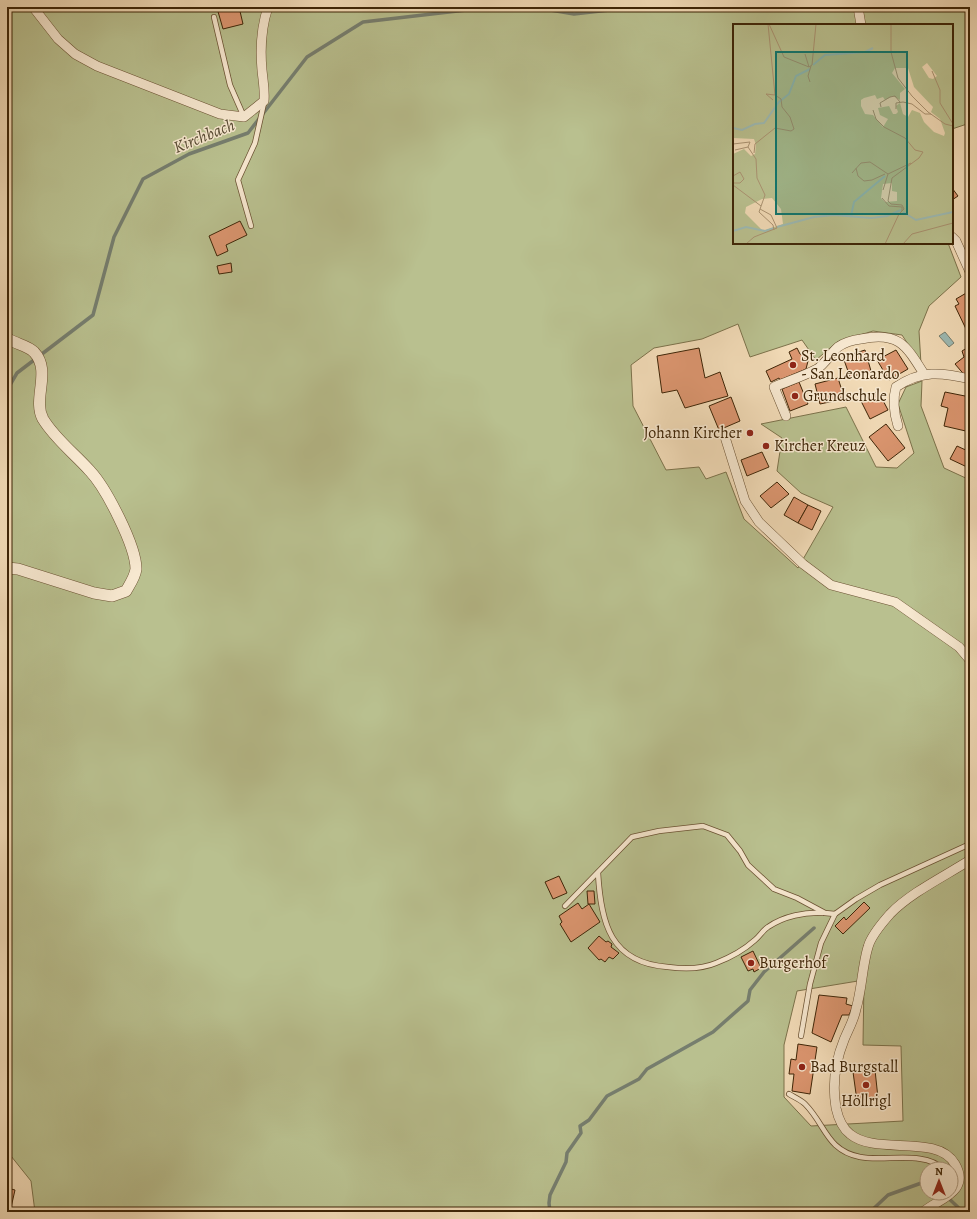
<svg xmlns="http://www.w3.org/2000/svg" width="977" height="1219" font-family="Alegreya,serif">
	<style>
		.green { fill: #b9c08f; stroke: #7c724b; fill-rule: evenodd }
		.water { fill: #9cbab4; stroke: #767e6f }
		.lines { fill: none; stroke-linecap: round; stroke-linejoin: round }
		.stream { stroke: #767e6f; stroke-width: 3.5 }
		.building { fill: #dc9670; stroke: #3e2507 }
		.service-casing { stroke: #6b5233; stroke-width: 6 }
		.minor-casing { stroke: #6b5233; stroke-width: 10 }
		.tertiary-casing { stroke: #6b5233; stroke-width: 12 }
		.service { stroke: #f7e8d0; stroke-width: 4.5 }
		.minor { stroke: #f7e8d0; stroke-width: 9 }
		.tertiary { stroke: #f7e8d0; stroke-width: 11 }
		.poi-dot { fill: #8f2418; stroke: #f7e8d0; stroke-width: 1.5 }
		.labels { text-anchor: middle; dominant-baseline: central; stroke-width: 3; stroke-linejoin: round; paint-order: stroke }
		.poi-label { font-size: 16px; fill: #3e2507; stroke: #f7e8d0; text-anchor: start }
		.water-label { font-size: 17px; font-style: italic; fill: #564a32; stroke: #f7e8d0 }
		.inset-river { fill: none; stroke: #9cbab4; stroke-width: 2 }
		.inset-road { fill: none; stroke: #aa9271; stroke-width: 1 }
		.view { fill: #0f766e; fill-opacity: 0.15; stroke: #0f766e; stroke-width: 2 }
		.inset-edge { fill: none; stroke: #3e2507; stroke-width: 2 }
	</style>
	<rect width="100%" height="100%" fill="#f2dbb7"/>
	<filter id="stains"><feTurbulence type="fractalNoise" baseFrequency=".005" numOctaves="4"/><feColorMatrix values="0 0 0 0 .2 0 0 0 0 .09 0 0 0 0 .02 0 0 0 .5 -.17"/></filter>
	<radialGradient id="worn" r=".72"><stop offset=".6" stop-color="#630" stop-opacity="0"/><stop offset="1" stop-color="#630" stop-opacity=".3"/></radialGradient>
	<!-- green -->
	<path class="green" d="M7,7H970V123L952,129V25H734V243H948L961,277L929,306L919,331L921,364L902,335L873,331L837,342L816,360L802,340L750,357L738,324L702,339L654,348L631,365L633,406L666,470L699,467L706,479L726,472L744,519L798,568L833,507L801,493L777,471L782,438L761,424L846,407L876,467L897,468L914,453L898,404L906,387L922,381L921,406L944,468L970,480V1212H35L31,1181L7,1151ZM864,980L863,1045L901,1046L903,1121L811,1126L784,1097V1045L797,991ZM927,1169H951V1193H927Z"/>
	<!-- water -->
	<path class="water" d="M945,332L954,343L949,347L939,336Z"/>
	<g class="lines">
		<!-- stream -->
		<g class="stream">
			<path d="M533,7L574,14L636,7"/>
			<path d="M7,390L17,373L93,315L114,237L143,179L189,154L248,133L307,57L363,22L492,7"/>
			<path d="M943,1193L963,1212"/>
			<path d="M550,1212L549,1203L550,1195L566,1162L567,1153L581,1133L580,1126L589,1120L607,1096L639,1079L647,1069L713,1032L748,1001L750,990L764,972L814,928"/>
			<path d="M870,1212L888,1195L927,1181"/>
		</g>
	</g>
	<!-- building -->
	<g class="building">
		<path d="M220,7H239L243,24L223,29L217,8Z"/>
		<path d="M952,188L958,196L952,200Z"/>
		<path d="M240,221L247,235L226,245L228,251L217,256L209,236Z"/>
		<path d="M231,263L232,272L219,274L217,266Z"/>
		<path d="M968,292L970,295V326L966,329L955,306L959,304L956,299Z"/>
		<path d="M970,346V376L967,378L955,364L964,357L962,351Z"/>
		<path d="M699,348L705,378L720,372L728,396L685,408L677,390L662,393L657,356Z"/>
		<path d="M797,348L800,354L806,356L808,361L806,369L780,380L779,378L771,382L766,371L792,359L789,352Z"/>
		<path d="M865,350L871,371L850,377L843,357Z"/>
		<path d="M896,350L908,369L889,380L877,360Z"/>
		<path d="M838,378L844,397L839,398V400L820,404L815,384Z"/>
		<path d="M799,382L808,404L790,411L782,389Z"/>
		<path d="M878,391L888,410L870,419L861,401Z"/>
		<path d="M945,392L970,397V432L944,426L948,408L941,406Z"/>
		<path d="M731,397L740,421L719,430L709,406Z"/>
		<path d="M886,424L905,448L888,461L869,437Z"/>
		<path d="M957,446L970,452V461L967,467L950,459Z"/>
		<path d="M762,452L769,467L747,476L741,460Z"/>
		<path d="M777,482L789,494L771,508L760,496Z"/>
		<path d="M794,497L808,505L798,523L784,515Z"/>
		<path d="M808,505L821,511L812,530L798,523Z"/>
		<path d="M559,876L567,893L553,899L545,882Z"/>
		<path d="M587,891H594L595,904H588Z"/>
		<path d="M864,902L870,908L843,934L835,926L844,917L846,920Z"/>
		<path d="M578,903L582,909L589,904L600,922L571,942L560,924L562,922L559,916Z"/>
		<path d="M599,936L606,942L608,941L612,944L611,947L619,953L613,959L609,957L605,962L601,959L599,960L588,948Z"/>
		<path d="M753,951L761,968L754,972L753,969L748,971L741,957Z"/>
		<path d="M819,995L847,998L846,1004L853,1006L849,1015H842L831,1042L812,1033Z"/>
		<path d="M798,1044L817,1047L810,1094L792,1091L794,1074H789L791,1059L796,1060Z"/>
		<path d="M875,1070L878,1098L857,1101L853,1072Z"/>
		<path d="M7,1188L15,1190L10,1212H7Z"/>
	</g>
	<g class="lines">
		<!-- service casing -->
		<g class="service-casing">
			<g id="service">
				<path d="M214,17L230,85L244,117"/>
				<path d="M251,226L238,180L255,143L264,103"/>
				<path d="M598,873C601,923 610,963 668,967C683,969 702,969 716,963C729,958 745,949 755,940C760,936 763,930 768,927C784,916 805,912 823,913"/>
				<path d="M565,906L632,837L659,831L703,826L727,835L740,851L748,865L774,889L797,898L825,913L835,914L856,899L880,885L970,844"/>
				<path d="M801,1036L810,984L821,943L835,914"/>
				<path d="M789,1094C794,1097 801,1100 805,1104C826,1125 826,1150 860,1157C884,1162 925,1150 943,1169"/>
			</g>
		</g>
		<!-- minor casing -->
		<g class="minor-casing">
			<g id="minor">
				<path d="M33,7L58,39L75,54L97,66L220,114L244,117L264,101C265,90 263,81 262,70C260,48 261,28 268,7"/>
				<path d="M858,7L861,25"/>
				<path d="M952,237L956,241L970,272"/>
				<path d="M786,416L774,387C788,381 804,376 817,369C825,364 831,353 838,347C845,342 853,340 861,339C898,331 906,345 924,374"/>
				<path d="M898,426C894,413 892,401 896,387C921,370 941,372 970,379"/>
				<path d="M725,437L745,501L759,522L803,564L831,585L895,602L959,647L970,660"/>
				<path d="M923,1212C938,1199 971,1192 955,1164C937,1133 876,1156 850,1134C842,1128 838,1117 836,1108C832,1084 835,1062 844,1040C848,1030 854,1020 856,1009C862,989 862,967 868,947C871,936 882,923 890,914C910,893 945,876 970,860"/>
			</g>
		</g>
		<!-- tertiary casing -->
		<g class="tertiary-casing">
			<path id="tertiary" d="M7,338C15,344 27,345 34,352C52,371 32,399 43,419C55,439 75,454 90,471C106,488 136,546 136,569C135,577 130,584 126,591L112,596L94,593L18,569L7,568"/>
		</g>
		<!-- service -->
		<use href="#service" class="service"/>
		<!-- minor -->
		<use href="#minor" class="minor"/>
		<!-- tertiary -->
		<use href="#tertiary" class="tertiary"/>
	</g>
	<!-- markers -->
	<g class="poi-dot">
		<circle cx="793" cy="365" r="4"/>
		<circle cx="795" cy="396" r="4"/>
		<circle cx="750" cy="433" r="4"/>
		<circle cx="766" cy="446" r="4"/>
		<circle cx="751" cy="963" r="4"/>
		<circle cx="802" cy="1067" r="4"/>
		<circle cx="866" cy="1085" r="4"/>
	</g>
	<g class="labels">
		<!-- poi labels -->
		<g class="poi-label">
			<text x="801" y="356">St. Leonhard<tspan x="801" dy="18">- San Leonardo</tspan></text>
			<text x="803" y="396">Grundschule</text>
			<text x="742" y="433" text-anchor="end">Johann Kircher</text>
			<text x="774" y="446">Kircher Kreuz</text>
			<text x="759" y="963">Burgerhof</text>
			<text x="810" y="1067">Bad Burgstall</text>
			<text x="866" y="1101" text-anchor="middle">Höllrigl</text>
		</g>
		<!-- water labels -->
		<g class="water-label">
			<text transform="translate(204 136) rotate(-22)">Kirchbach</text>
		</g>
	</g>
	<!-- overview -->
	<g transform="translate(733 24)">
		<rect width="220" height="220" fill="#f2dbb7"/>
		<path d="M0,0H220V220H0V130L11,125L18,132L22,130L23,121L21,115L0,114ZM194,39L204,52L200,55L196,54L189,43ZM162,44H175L181,63L200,83L198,88L207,95L212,109L211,112L201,108L191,98L187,89L179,86L175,93L170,90L167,79L163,82L165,88L163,90H160L156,82L145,84L147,91L155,95L150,103L140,91L132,90L128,82V76L131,74L142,71L144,75L150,73L152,76L160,72L167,76V69L172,65L159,49ZM159,159V167L164,168V177L152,178L148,174L150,160ZM39,174L48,185L50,200L30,207L12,189L13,183L29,175Z" fill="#b9c08f" fill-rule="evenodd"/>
		<path class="inset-river" d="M80,41L92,31L132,28L140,24M0,104L9,106L22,100L31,99L46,78L56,70L63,52L77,45M170,188L183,196L220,188M118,192L121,178L152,152M44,203L81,193L101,191L138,194L154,192L168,186M0,207L13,203L32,207L41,204"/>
		<path class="inset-road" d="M35,0L42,71M36,0L51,33L76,43L79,41L83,0M158,0V28L165,54L179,72L195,88L212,100L220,102M72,30L76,43M199,47L207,66V79L220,100M77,58L75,52L78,42M148,83L147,79L157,73L162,72L167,78M163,85V79L170,78L179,80L192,90H198M140,86L143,95L151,103L172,114L182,126L190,128L186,134L159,154L155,177L158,180L169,181L171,185L166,190L152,220M0,120L17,118L15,123L23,135L24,154L32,171L26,188L40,201L41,206M2,126L15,123M21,129L22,120L42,104L58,107L61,105L57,93L49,83L48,75L42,71L33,70L40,76M123,144L125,152L131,157L139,156L152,150M119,149L128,139L137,138L155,150M155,150L178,139M0,152L7,148L11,155L7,159H0M0,161L28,182M150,166L155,150M149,174L156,182L169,183V187M13,220L21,213L44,204L38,191L27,185M170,220L179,210L220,199"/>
		<path class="view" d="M43,28H174V190H43Z"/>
		<rect width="220" height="220" class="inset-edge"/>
	</g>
	<!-- margin -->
	<rect width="977" height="1219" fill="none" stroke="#f2dbb7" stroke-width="24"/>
	<rect x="8" y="8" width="961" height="1203" fill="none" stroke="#3e2507" stroke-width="2"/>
	<rect x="12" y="12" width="953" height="1195" fill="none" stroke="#3e2507"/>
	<!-- north arrow -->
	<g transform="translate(939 1181)"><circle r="19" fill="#f7e8d0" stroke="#ad9a80"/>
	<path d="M0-3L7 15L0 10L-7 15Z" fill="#8f2418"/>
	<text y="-6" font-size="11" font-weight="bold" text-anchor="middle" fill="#3e2507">N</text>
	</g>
	<rect width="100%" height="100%" filter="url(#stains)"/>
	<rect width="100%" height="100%" fill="url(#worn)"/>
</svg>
